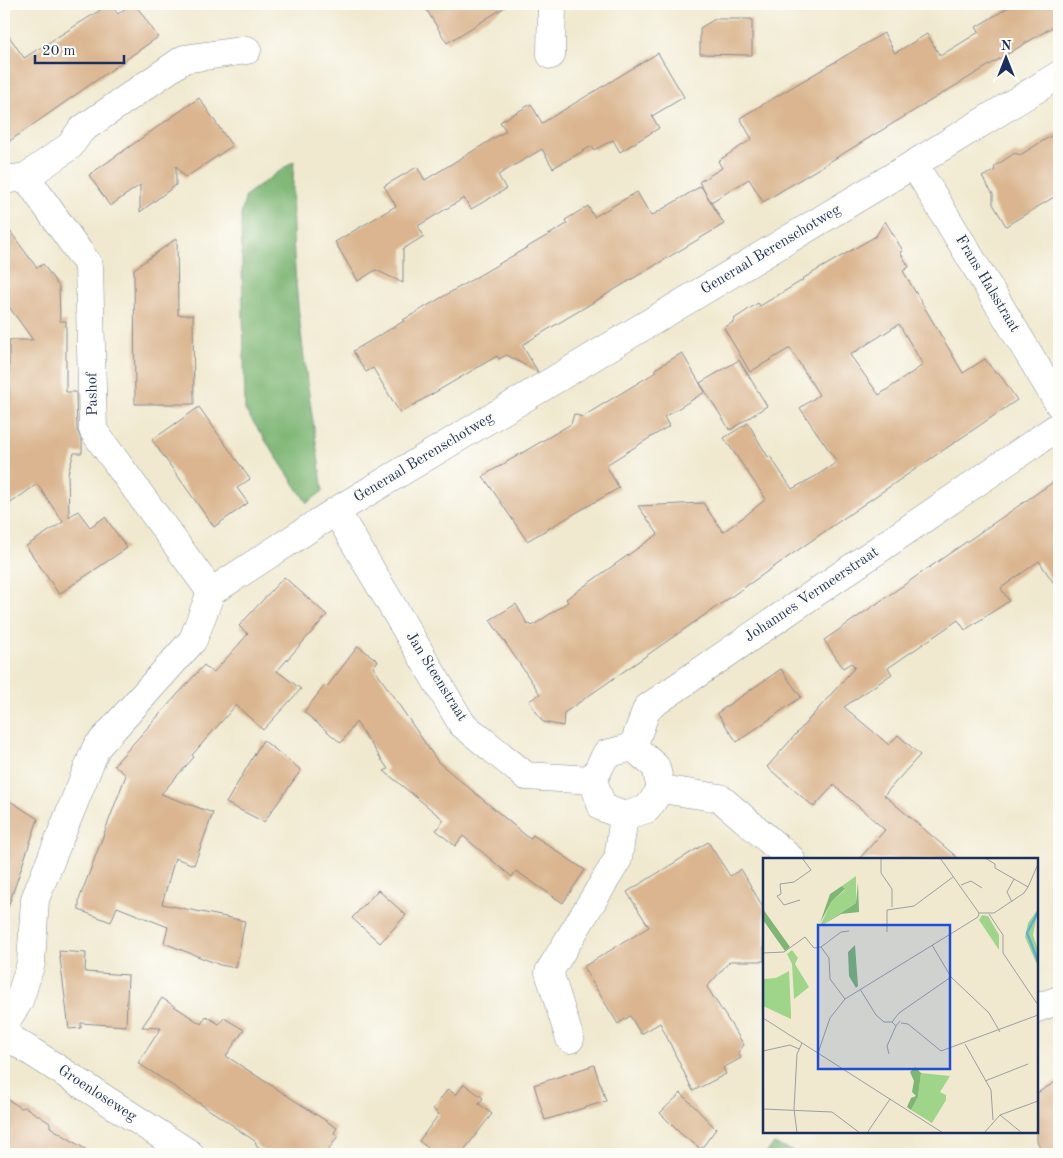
<svg xmlns="http://www.w3.org/2000/svg" width="1063" height="1158" font-family="'Old Standard TT',serif">
	<style>
		.forest { fill: #7eb674; stroke: #4c7269 }
		.building { fill: #dab58f; fill-rule: evenodd }
		.lines { fill: none; stroke-linecap: round; stroke-linejoin: round }
		.street-casing { stroke: #868c96; stroke-width: 29 }
		.secondary-casing { stroke: #868c96; stroke-width: 29 }
		.street { stroke: #fff; stroke-width: 28 }
		.secondary { stroke: #fff; stroke-width: 28 }
		.labels { text-anchor: middle; dominant-baseline: central; stroke-width: 4.5; stroke-linejoin: round; paint-order: stroke }
		.street-label { font-size: 15px; fill: #1b2f5e; stroke: #fdfcf7 }
		.inset-river { fill: none; stroke: #61aeda; stroke-width: 2.5 }
		.inset-road { fill: none; stroke: #9b9fa2; stroke-width: 1 }
		.view { fill: #1d4ed8; fill-opacity: 0.15; stroke: #1d4ed8; stroke-width: 2.5 }
		.inset-edge { fill: none; stroke: #1b2f5e; stroke-width: 2.5 }
	</style>
	<rect width="100%" height="100%" fill="#fdfcf7"/>
	<filter id="ink" filterUnits="userSpaceOnUse"><feTurbulence type="fractalNoise" baseFrequency=".02" numOctaves="2"/><feDisplacementMap in="SourceGraphic" scale="10" xChannelSelector="R" yChannelSelector="G"/><feConvolveMatrix kernelMatrix="1 2 1 2 8 2 1 2 1" color-interpolation-filters="sRGB"/></filter>
	<filter id="wash" filterUnits="userSpaceOnUse"><feTurbulence type="fractalNoise" baseFrequency=".0096" numOctaves="4" result="noise"/><feDisplacementMap in="SourceGraphic" scale="20" xChannelSelector="R" yChannelSelector="G"/><feGaussianBlur stdDeviation="1.12" result="paint"/><feColorMatrix in="noise" values="0 0 0 0 0 0 0 0 0 0 0 0 0 0 0 0 0 1.4 0 .05"/><feComposite in="paint" operator="in"/></filter>
	<g filter="url(#wash)">
		<rect width="100%" height="100%" fill="#f0e9cf"/>
		<!-- forest -->
		<g class="forest">
			<path d="M294,161C287,271 308,382 323,491L307,503L245,410L241,215L246,195Z"/>
			<path d="M774,1144L800,1154H764Z"/>
		</g>
		<g id="blocks">
			<!-- building -->
			<g class="building">
				<path d="M110,4L118,14L131,4H135L158,37L4,145V29L24,58Z"/>
				<path d="M423,4H510L447,43Z"/>
				<path d="M1014,4H1059V23L763,202L749,179L711,202L699,182L722,168L718,161L752,139L740,118L884,33L895,53L927,34L940,56L979,32L976,27Z"/>
				<path d="M715,19H752V55L700,54V28Z"/>
				<path d="M658,53L684,97L652,116L659,128L620,152L613,140L594,150L592,146L553,168L542,149L498,175L506,189L471,209L464,198L418,226L424,236L403,249V283L376,270L358,281L335,242L396,206L384,186L417,167L425,180L506,131L500,122L531,104L542,123Z"/>
				<path d="M199,98L232,146L185,178L176,166V185L140,212V185L110,206L89,175Z"/>
				<path d="M1059,131V194L1006,226L993,204V194L982,177L994,171L995,166L1015,153L1020,155Z"/>
				<path d="M701,186L724,224L522,345L538,372H537L507,355L499,359L497,356L400,413L373,368L366,372L353,351L404,321L403,320L567,224L565,220L588,206L594,217L637,192L651,216Z"/>
				<path d="M885,221L903,251L900,252L909,267L903,271L963,373L985,359L996,374L998,372L1017,400L867,502L564,713L563,726L543,722L529,701L540,694L490,620L516,604L528,625L530,624L532,626L568,602L566,599L658,534L638,506L703,503L723,532L745,516L766,499L724,438L748,423L768,457L770,456L792,489L816,476L837,462L800,408L819,395L790,348L750,372L724,328L735,321L734,319L758,303L760,306L803,280L802,279L876,236ZM899,324L923,365L879,395L850,355Z"/>
				<path d="M4,223L37,268L43,264L59,287L60,321H66V392H76L77,430L82,441V453H74L68,473L69,517L78,511L90,527L105,517L127,548L59,594L26,546L63,522L37,484L4,508V455H7V402H9V340H33L4,300Z"/>
				<path d="M177,238L178,315H193L194,404H135L134,269Z"/>
				<path d="M682,353L705,392L664,417L669,426L606,465L619,488L527,541L483,476L571,424L574,414L582,417L656,372L655,369Z"/>
				<path d="M739,360L767,406L730,430L700,383Z"/>
				<path d="M199,407L250,479L237,488L248,503L214,527L152,440Z"/>
				<path d="M1059,478V591L1039,561L1001,588L1009,601L965,630L958,620L888,668L892,674L844,707L889,745L898,735L920,755L884,795L959,859H859L885,830L834,785L814,807L767,767L855,667L851,663L843,668L824,640Z"/>
				<path d="M284,577L327,615L277,671L301,689L263,730L236,705L192,755L194,757L161,794L213,813L194,865L175,858L162,904L245,921L236,968L220,965L164,943L168,927L117,907L111,922L79,910V900L126,775L114,765L204,665L213,673L248,634L239,626Z"/>
				<path d="M358,646L378,661L373,667L438,762L530,839L533,835L585,870L563,903L516,871L512,877L463,836L455,846L436,830L444,820L384,771L388,769L356,722L341,743L304,712L325,685L327,687Z"/>
				<path d="M781,669L801,697L737,742L717,713Z"/>
				<path d="M263,740L301,770L264,822L226,803Z"/>
				<path d="M4,797L38,819L8,907H4Z"/>
				<path d="M708,842L730,876L741,869L764,909V961H730L707,987L744,1045L738,1052L741,1058L723,1068L726,1074L693,1091L660,1023L641,1034L630,1016L618,1024L583,967L649,927L627,892Z"/>
				<path d="M378,890L406,915L380,943L352,918Z"/>
				<path d="M59,951L86,953L85,972L128,975L126,1026L81,1023V1028L69,1029Z"/>
				<path d="M162,998L201,1024L206,1016L219,1024L224,1018L244,1030L226,1056L337,1128L334,1133L338,1136L326,1154H269L257,1146L255,1141L234,1127V1126L138,1063L161,1028L142,1027Z"/>
				<path d="M594,1065L606,1101L545,1120L534,1085Z"/>
				<path d="M1059,1080V1154H1043L1037,1141V1093Z"/>
				<path d="M464,1084L483,1098L479,1104L492,1114L461,1154H436L419,1141L439,1114L433,1109L448,1089L456,1095Z"/>
				<path d="M681,1093L716,1129L701,1149L681,1134L660,1113Z"/>
				<path d="M4,1097L21,1108L25,1107L50,1123V1127L93,1154H4Z"/>
			</g>
		</g>
	</g>
	<g filter="url(#ink)">
		<use href="#blocks" fill-opacity="0" stroke="#868c96" stroke-width="1"/>
		<g class="lines">
			<!-- street casing -->
			<g class="street-casing">
				<g id="street">
					<path d="M551,55L552,4"/>
					<path d="M914,164L1059,404"/>
					<path d="M26,177L70,146L81,130L184,59L247,50"/>
					<path d="M4,180L26,177L89,266L93,430L211,592"/>
					<path d="M336,511L462,724L526,776L593,780L602,807L624,816L647,809L661,789L656,767L633,747"/>
					<path d="M593,780L606,754L633,747L647,708L1059,426"/>
					<path d="M661,789L720,798L791,859"/>
					<path d="M1037,1008L1059,1000"/>
					<path d="M4,1024L19,1001L31,963L35,899L96,748L193,640L211,592L336,511L914,164L1059,75"/>
					<path d="M570,1039L549,972L618,859L624,816"/>
				</g>
			</g>
			<!-- secondary casing -->
			<g class="secondary-casing">
				<path id="secondary" d="M4,1034L190,1154"/>
			</g>
			<!-- street -->
			<use href="#street" class="street"/>
			<!-- secondary -->
			<use href="#secondary" class="secondary"/>
		</g>
	</g>
	<g class="labels">
		<!-- street labels -->
		<g class="street-label">
			<text transform="translate(771 250) rotate(-31)">Generaal Berenschotweg</text>
			<text transform="translate(987 284) rotate(59)">Frans Halsstraat</text>
			<text transform="translate(93 394) rotate(-91)">Pashof</text>
			<text transform="translate(424 458) rotate(-31)">Generaal Berenschotweg</text>
			<text transform="translate(812 595) rotate(-34)">Johannes Vermeerstraat</text>
			<text transform="translate(436 677) rotate(58)">Jan Steenstraat</text>
			<text transform="translate(97 1094) rotate(33)">Groenloseweg</text>
		</g>
	</g>
	<!-- overview -->
	<g transform="translate(763 858)">
		<rect width="275" height="275" fill="#f0e9cf"/>
		<path d="M93,18V45L57,68L69,43L82,32L79,28ZM275,51L270,77L275,92V109L262,79L265,65ZM219,57L225,58L236,77V92L216,62ZM29,92L35,100L32,106L46,129L31,141L29,106L24,96ZM26,113L28,155V161L0,148L1,121L13,120ZM158,215L187,218L177,234L183,237V242L169,265L148,252L155,239Z" fill="#9ed588"/>
		<path d="M95,24L96,54L78,56L56,69L93,45ZM79,28L82,31L69,43L57,65L67,36ZM0,51L27,89L22,93L0,62ZM92,87L95,128L93,130L86,118L85,94ZM152,209L158,215L155,239L148,252L144,249L148,240L153,238L149,234L151,223L147,214Z" fill="#7eb674"/>
		<path class="inset-river" d="M275,54L264,75L275,103"/>
		<path class="inset-road" d="M118,0V15L129,31V49M177,0L216,55H231L261,35L265,29M222,0L232,6V10L265,29L275,6M198,27L208,23L219,30M37,42L21,47L14,38L18,36L17,26L31,24L48,12L39,0M249,44L244,34L251,21M226,56L240,77V95L275,147M124,74V52L151,48L190,19M169,87L188,119L226,155L237,174M58,89L78,74L86,73M0,95L21,94L42,79L51,90L58,89L66,100L67,121L82,141M97,131L113,157L121,164H129L133,168L137,163M0,160L180,275M129,164L136,155L188,119M138,165L145,166L178,193L275,157M202,186L228,232L230,262M0,193L27,187L36,191M55,195L67,160L82,141L215,59L216,55M126,196L124,188L133,168M222,223L265,206M0,251L69,254L97,275M237,257L259,275M34,275L31,251L34,196L39,185M104,275L127,241M221,275L237,257L275,243"/>
		<path class="view" d="M55,67H187V211H55Z"/>
		<rect width="275" height="275" class="inset-edge"/>
	</g>
	<!-- margin -->
	<rect width="1063" height="1158" fill="none" stroke="#fdfcf7" stroke-width="20"/>
	<!-- north arrow -->
	<g transform="translate(1006 58)" stroke="#fdfcf7" stroke-width="4" paint-order="stroke">
	<path d="M0-4L9 19L0 12L-9 19Z" fill="#1b2f5e"/>
	<text y="-8" font-size="14" font-weight="bold" text-anchor="middle" fill="#1b2f5e">N</text>
	</g>
	<!-- scale -->
	<path d="M35 55v8h89v-8" fill="none" stroke="#1b2f5e" stroke-width="2.5"/>
	<text x="42" y="55" font-size="15" fill="#1b2f5e" stroke="#fdfcf7" stroke-width="4" paint-order="stroke">20 m</text>
</svg>
